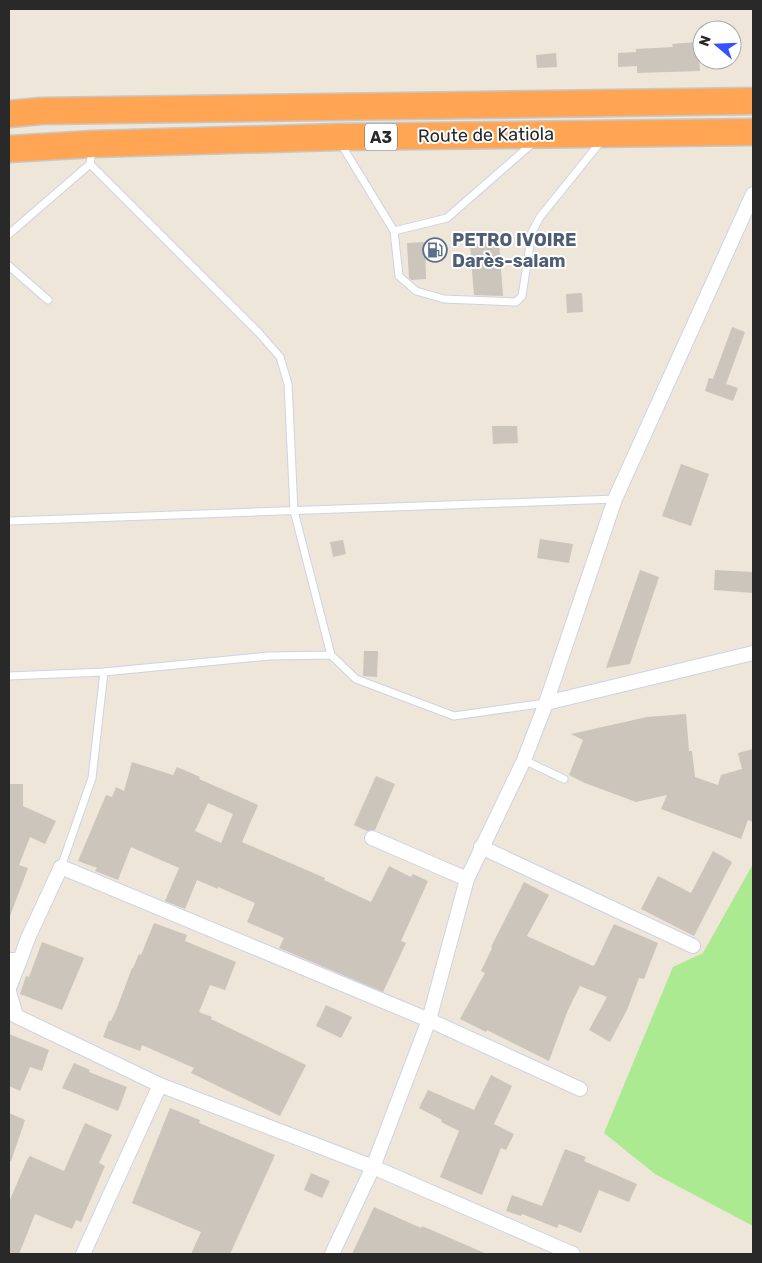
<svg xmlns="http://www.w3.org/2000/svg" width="762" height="1263" font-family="Rubik,sans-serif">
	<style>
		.green { fill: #abea90 }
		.building { fill: #cbc5bc; fill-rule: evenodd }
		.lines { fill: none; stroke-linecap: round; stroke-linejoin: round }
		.lane-casing { stroke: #cfd2e4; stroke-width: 9 }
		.street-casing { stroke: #cfd2e4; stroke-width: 16 }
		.highway-casing { stroke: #c7c7c7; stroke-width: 29 }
		.lane { stroke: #fff; stroke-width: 7 }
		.street { stroke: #fff; stroke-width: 14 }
		.highway { stroke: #ffa553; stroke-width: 26 }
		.labels { text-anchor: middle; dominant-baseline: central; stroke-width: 4; stroke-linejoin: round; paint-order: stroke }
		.shield { fill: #fff; stroke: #696969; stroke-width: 1 }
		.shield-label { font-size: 16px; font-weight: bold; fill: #292929 }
		.street-label { font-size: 18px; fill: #292929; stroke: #fff }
		.service-label { font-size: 18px; font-weight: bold; fill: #4e5e75; stroke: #fff; text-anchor: start }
	</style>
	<rect width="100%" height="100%" fill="#ede6d9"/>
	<!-- green -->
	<path class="green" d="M753,864V1226L655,1174L604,1133L673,967L703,953Z"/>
	<!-- building -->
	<g class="building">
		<path d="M698,42L700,71L637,73V66L618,67V53L636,52V49L673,47L672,44Z"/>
		<path d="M556,53L557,67L537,68L536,55Z"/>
		<path d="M425,242L426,279L411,280L409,278L407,243Z"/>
		<path d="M499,242L503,296L474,295L470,245Z"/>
		<path d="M582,293L583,312L567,313L566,294Z"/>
		<path d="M732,327L745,332L726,384L738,388L733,401L705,391L709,378L713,379Z"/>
		<path d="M492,426H517L518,443L493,444Z"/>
		<path d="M681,464L709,474L691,526L662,516Z"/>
		<path d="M540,539L573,544L569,563L537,558Z"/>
		<path d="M343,540L346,554L333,557L330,542Z"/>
		<path d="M640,570L659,577L630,664L606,668Z"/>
		<path d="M715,570L753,572V593L714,590Z"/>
		<path d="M364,651H378L377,677L363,676Z"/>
		<path d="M686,714L689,751H692L695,777L718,785L721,775L742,769L738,753L753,749V822L748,820L741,839L661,809L667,795L636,802L585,783L569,775L583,740L571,734L647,717Z"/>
		<path d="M132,762L173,775L177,767L200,777L199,779L258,805L242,842L325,878L324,880L371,902L389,866L411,877L413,874L428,881L401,941L406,943L383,992L279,948L284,938L247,922L255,903L218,887V889L197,880L185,909L165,901L179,868L131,847L118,880L95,871L97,868L78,861L106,795L112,797L116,787L124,791ZM208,803L233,814L221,843L195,831Z"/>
		<path d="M376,776L395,784L375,830L367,831L354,825Z"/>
		<path d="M9,784H23V806L56,821L45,844L30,837L19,865L28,868L10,916Z"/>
		<path d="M713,851L732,862L694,936L641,909L658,876L691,893Z"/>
		<path d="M524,882L549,895L527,936L593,966L595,964L614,924L658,943L644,979L639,978L627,1010L610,1042L589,1030L607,997L580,986L568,1010L549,1061L487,1030L486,1032L460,1019L485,973L481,971L492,948L491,947Z"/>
		<path d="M154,923L187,935L185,941L236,962L225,990L210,985L199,1012L212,1017L211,1019L306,1065L280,1116L191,1073L194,1068L142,1045L140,1051L103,1037L109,1021H111L117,1008L132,968H133L139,954L141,955Z"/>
		<path d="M42,942L84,958L62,1010L20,994L26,976L29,977Z"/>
		<path d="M326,1005L352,1017L341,1038L316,1026Z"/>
		<path d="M9,1034L49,1050L42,1071L30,1067L20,1091L9,1086Z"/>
		<path d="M74,1063L90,1070L89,1072L127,1087L118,1111L62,1088Z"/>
		<path d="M491,1075L512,1086L494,1124L514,1134L506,1150L501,1148L482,1195L440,1177L459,1131L441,1122L442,1120L419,1108L428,1090L474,1110Z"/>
		<path d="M170,1108L200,1120L199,1123L275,1155L230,1254H191L201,1232L132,1203Z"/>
		<path d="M9,1113L25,1120L11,1161H9Z"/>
		<path d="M85,1123L112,1135L99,1163L105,1166L81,1222L76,1220L72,1229L35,1214L19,1254H9V1202L27,1160L30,1156L64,1171Z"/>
		<path d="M565,1149L586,1157L584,1161L637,1184L629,1202L599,1190L581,1233L559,1224L557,1228L522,1214L521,1216L506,1211L512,1195L542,1206Z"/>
		<path d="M311,1173L330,1181L322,1198L304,1190Z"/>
		<path d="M374,1207L421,1228L422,1226L487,1254H352Z"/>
	</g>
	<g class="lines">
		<!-- lane casing -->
		<g class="lane-casing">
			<g id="lane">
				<path d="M341,144L394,231L447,218L534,142"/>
				<path d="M394,231L399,276L416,291L444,299L516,302L522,296L532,232L540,217L602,140"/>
				<path d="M9,234L90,164L92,150"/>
				<path d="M9,266L48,300"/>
				<path d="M9,521L615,499"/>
				<path d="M331,655L356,679L454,716L546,703"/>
				<path d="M9,676L104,672L269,656L331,655L294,511L288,384L280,357L259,333L90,164"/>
				<path d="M524,760L564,779"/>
				<path d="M61,867L92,778L104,672"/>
			</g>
		</g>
		<!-- street casing -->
		<g class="street-casing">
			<g id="street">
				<path d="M546,703L753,653"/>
				<path d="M372,838L467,879"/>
				<path d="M481,847L693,946"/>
				<path d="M9,960H20L28,938L61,867L429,1020L580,1089"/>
				<path d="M9,988L20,960"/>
				<path d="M9,992L16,1016L160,1085L373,1167L573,1254"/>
				<path d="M83,1254L160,1085"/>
				<path d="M332,1254L373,1167L429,1020L467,879L524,760L546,703L615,499L753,194"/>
			</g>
		</g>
		<!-- highway casing -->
		<g class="highway-casing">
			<g id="highway">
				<path d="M9,114L41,111L753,101"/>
				<path d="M9,149L93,144L337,137L753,132"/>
			</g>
		</g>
		<!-- lane -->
		<use href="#lane" class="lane"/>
		<!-- street -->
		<use href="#street" class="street"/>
		<!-- highway -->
		<use href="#highway" class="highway"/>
	</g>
	<!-- icons -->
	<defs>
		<g id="fuel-ring" transform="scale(1.25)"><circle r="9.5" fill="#fff" stroke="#5c6f8a" stroke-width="1.5"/><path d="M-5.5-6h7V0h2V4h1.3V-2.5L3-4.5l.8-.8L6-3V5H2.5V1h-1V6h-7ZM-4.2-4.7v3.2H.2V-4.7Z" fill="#5c6f8a"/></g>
	</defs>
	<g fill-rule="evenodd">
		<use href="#fuel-ring" x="435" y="250"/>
	</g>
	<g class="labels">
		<!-- shield labels -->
		<rect class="shield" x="365" y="123.5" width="32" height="27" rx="4"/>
		<g class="shield-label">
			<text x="381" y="137">A3</text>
		</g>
		<!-- street labels -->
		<g class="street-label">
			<text transform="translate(486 135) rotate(-1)">Route de Katiola</text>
		</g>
		<!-- service labels -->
		<g class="service-label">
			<text x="452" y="240">PETRO IVOIRE<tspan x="452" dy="21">Darès-salam</tspan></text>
		</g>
	</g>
	<!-- border -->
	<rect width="762" height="1263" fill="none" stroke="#292929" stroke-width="20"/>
	<!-- north arrow -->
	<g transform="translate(717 45) rotate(289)"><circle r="24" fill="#ffffff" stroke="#a9a9a9"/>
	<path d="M0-4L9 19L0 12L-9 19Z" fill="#3552ff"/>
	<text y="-8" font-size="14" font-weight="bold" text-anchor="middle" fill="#292929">N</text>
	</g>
</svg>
